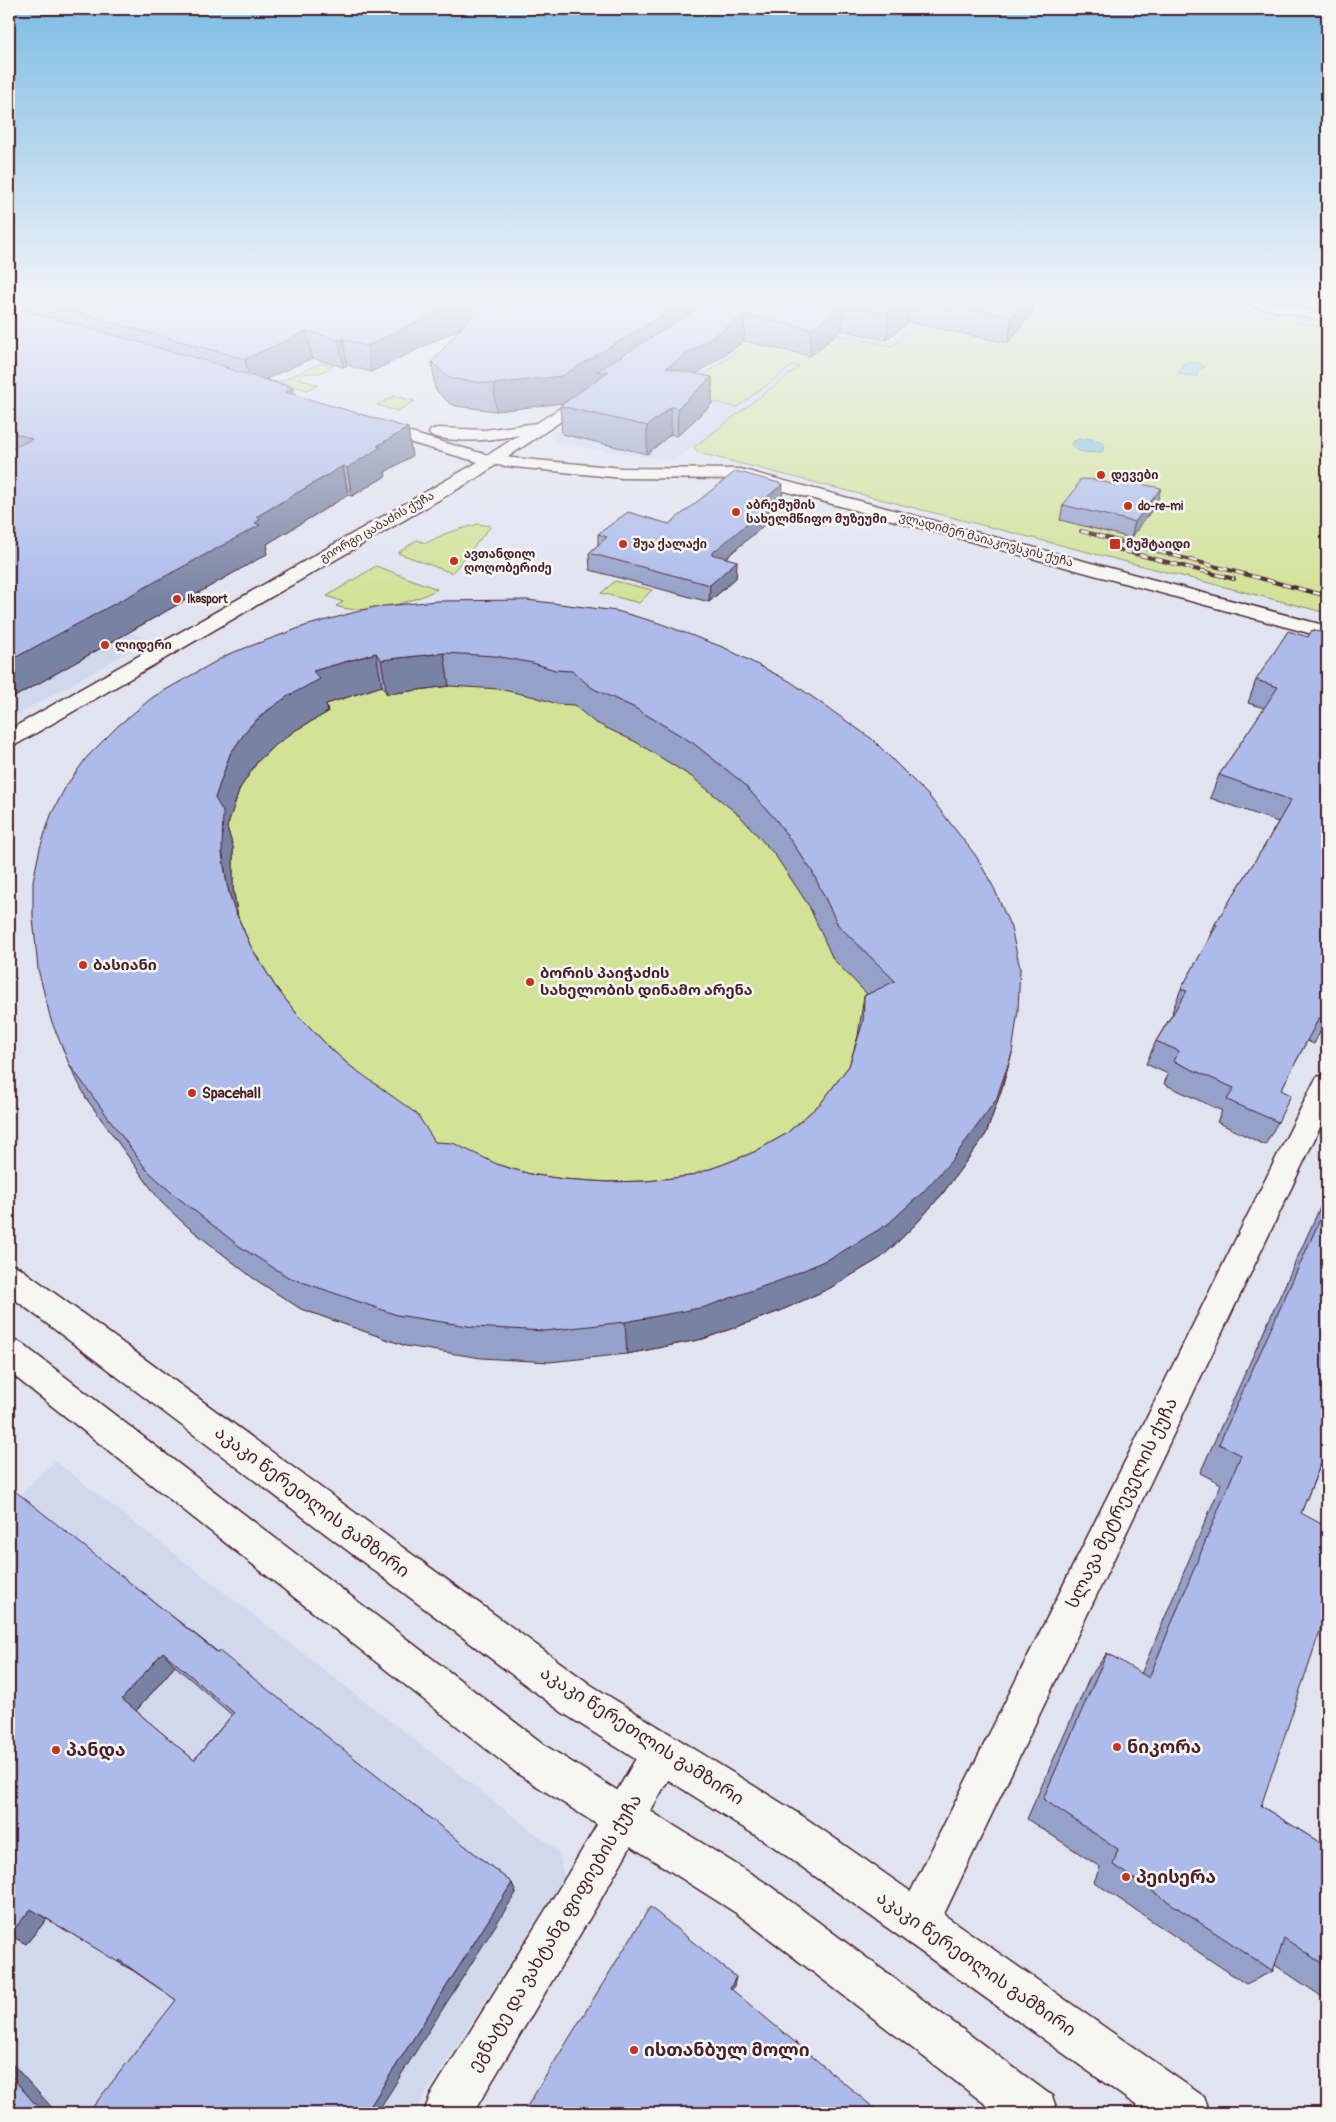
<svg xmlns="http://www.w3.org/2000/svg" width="1336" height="2122" font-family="Pangolin,'Noto Sans Georgian',sans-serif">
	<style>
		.built { fill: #d0d8ee }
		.green { fill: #d2e296; stroke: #8e8060 }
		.water { fill: #7fc7df; stroke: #6a8497 }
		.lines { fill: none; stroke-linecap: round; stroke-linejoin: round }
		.minor-casing { stroke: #4a1f2b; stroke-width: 3 }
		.tertiary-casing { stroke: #4a1f2b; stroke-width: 3 }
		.secondary-casing { stroke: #4a1f2b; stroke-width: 3 }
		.primary-casing { stroke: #4a1f2b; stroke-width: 3 }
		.minor { fill: #f6f6f2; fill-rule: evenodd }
		.tertiary { fill: #f6f6f2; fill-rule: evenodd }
		.secondary { fill: #f6f6f2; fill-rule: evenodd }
		.primary { fill: #f6f6f2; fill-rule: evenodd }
		.rail-casing { stroke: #4a1f2b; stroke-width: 4 }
		.rail { stroke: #f6f6f2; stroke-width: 2.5; stroke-dasharray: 8; stroke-linecap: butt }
		.wall { fill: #94a1c9; stroke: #4a1f2b; fill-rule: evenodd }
		.shaded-wall { fill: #7883a4; stroke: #4a1f2b }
		.building { fill: #acbbea; stroke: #4a1f2b; fill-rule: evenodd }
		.poi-dot { fill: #c8321e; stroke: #f6f6f2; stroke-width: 2 }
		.labels { text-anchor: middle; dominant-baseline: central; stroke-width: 5; stroke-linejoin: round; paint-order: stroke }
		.far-poi-label { font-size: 12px; font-weight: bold; fill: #4a1f2b; stroke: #f6f6f2; text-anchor: start }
		.far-street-label { font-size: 12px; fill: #4a1f2b; stroke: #f6f6f2 }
		.poi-label { font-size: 15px; font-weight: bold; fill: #4a1f2b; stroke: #f6f6f2; text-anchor: start }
		.near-street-label { font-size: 18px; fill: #4a1f2b; stroke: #f6f6f2 }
		.near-poi-label { font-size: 18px; font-weight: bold; fill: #4a1f2b; stroke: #f6f6f2; text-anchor: start }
	</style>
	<rect width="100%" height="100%" fill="#e0e4f0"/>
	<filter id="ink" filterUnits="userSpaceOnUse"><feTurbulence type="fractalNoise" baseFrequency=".02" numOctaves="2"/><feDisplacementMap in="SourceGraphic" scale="10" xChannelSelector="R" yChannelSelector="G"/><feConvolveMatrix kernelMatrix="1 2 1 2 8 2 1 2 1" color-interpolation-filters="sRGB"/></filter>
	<g filter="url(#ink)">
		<!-- built -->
		<g class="built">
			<path d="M754,303H942L892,346L749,316L799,367L674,461L579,447L555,441L553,434Z"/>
			<path d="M9,563L102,619L149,640L9,720Z"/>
			<path d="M55,1461L558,1851L564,1877L414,2113H9V1505Z"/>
		</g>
		<!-- green -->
		<g class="green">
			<path d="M942,303L1036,319L1053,303H1205L1327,328V613L699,453L694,447L799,367L793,365L737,407L677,394L736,352L704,344L748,316L892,346Z"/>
			<path d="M320,363L333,366L320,373H305L298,378L318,385L307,390L279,382Z"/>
			<path d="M394,396L415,401L397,411L377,405Z"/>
			<path d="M478,524L491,526L452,573L398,553L417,540L426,543L447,533Z"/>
			<path d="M376,566L437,589C413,603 363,616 336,606L343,602L327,596Z"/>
			<path d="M615,581L652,590L639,603L601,593Z"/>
			<path d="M529,633L1009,1044L1002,1088L986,1134L943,1193L915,1225L882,1257L830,1288L780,1311L703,1339L406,1346L301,1309L253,1278L187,1226L161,1202L86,1098L131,759Z"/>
		</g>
		<!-- water -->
		<g class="water">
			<path d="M1187,362L1198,363L1205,367L1198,369L1197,376H1188L1178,373V370L1183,368L1182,364Z"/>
			<path d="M1079,439C1089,438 1101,438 1105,447L1101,452C1090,453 1077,454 1071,444L1072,442Z"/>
		</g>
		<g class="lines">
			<!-- minor casing -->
			<g class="minor-casing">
				<g id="minor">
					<path d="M1327,1074V1113L933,1937L918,1944L903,1937L896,1922L903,1907L1313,1084L1317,1077Z"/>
					<path d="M662,1732L676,1738L682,1752L676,1766L598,1904L473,2113H424L430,2096L568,1874L648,1738Z"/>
				</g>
			</g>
			<!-- tertiary casing -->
			<g class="tertiary-casing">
				<path id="tertiary" d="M492,456L622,468L740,469L1327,626V638L740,479L622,478L486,464L484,461L486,458Z"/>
			</g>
			<!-- secondary casing -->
			<g class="secondary-casing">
				<g id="secondary">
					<path d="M592,389L597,391L600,394L597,397L475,479L17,744L9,745V730L478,462L367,430L365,427L367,424H379L488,455L519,435C491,441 459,443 431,436L429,433L431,430L437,428L485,430L537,423L587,391Z"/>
					<path d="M9,1264L20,1268L591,1685L804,1817L1203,2096L1209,2113H1147L774,1847L563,1713L9,1295Z"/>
					<path d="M9,1338L21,1343L546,1746L766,1883L1052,2096L1058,2113H997L736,1913L518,1774L9,1372Z"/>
				</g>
			</g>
			<!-- primary casing -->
			<g class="primary-casing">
				<path id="primary" d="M1249,303H1278L1327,313V321L1255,307Z"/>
			</g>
			<!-- minor -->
			<use href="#minor" class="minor"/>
			<!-- tertiary -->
			<use href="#tertiary" class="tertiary"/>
			<!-- secondary -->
			<use href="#secondary" class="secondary"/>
			<!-- primary -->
			<use href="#primary" class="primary"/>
			<!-- rail casing -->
			<g class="rail-casing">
				<g id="rail">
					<path d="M1081,531L1327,596"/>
					<path d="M1108,547L1234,579"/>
				</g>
			</g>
			<!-- rail -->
			<use href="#rail" class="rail"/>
		</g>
		<!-- wall -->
		<g class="wall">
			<path d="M9,303H1035L1033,312L1008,343L908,322L886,340L842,330L810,356L744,341L696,374L712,377V404L677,436L671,434L647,454L562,434L560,406L572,398L563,403L496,411L456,406L449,403L435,389L432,362L461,328L371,372L347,365L343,367L312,358L265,379L294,388L295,395L412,456L385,472L386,476L352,496L348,495L267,544L268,549L266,550L267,554L9,700Z"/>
			<path d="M782,500L764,515L763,526L726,558L737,561L736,578L709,602L590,570L589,553L598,545V534L669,524Z"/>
			<path d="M1157,503L1131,538L1060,520L1063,505Z"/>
			<path d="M617,611L1012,1053L1002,1088L986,1134L943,1193L915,1225L882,1257L830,1288L780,1311L703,1339L627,1354L549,1362L481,1358L406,1346L301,1309L253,1278L187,1226L161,1202L86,1098L69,1064L229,654ZM382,686L387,694L449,686L499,689L535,697L557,704L574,705L594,722L636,742L692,777L740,816L775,855L809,906L833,959L867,994L864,996L858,1036L849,1066L821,1103L786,1134L754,1152L724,1164L690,1176L647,1181L607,1182L563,1179L530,1174L499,1165L435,1142L330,1048L297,1014L275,986L251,947L238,917L233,887V847L227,827L240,788L258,761L273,747L296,730L328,712L326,704Z"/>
			<path d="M1308,637L1327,1018L1314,1044L1307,1041L1281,1090L1278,1122L1265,1145L1217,1122L1222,1111L1164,1084L1168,1074L1146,1064L1156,1041L1173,1013L1172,1012L1181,989L1206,945L1215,924L1265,845L1278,822L1210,798L1219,775L1264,708L1248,703L1256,680Z"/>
			<path d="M1327,1192V1462L1323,1459L1301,1513L1261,1806L1327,1847V2000L1275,1965L1273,1971L1246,1984L1094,1882L1100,1867L1027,1819L1090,1677L1107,1653L1141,1674L1221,1484L1200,1473Z"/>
			<path d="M9,1488L512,1883L516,1893L176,2000L132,1970L47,1919L26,1944ZM175,1666L232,1715L194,1760L136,1711Z"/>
		</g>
		<!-- shaded-wall -->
		<g class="shaded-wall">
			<path d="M456,303H502V308L371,372L367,346Z"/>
			<path d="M682,303H724L563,403L496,411L494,384Z"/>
			<path d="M902,303H910L908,322L886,340L889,314Z"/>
			<path d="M1024,303H1035L1033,312L1008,343L1012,317Z"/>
			<path d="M844,305L842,330L810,356L811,329Z"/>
			<path d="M745,315L744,341L666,395V368Z"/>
			<path d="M307,331L312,358L251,386L245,359Z"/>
			<path d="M343,339L347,365L343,367L339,340Z"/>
			<path d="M712,377V404L677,436L678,408Z"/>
			<path d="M294,388L299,415L285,392Z"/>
			<path d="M671,407V434L647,454V426Z"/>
			<path d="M408,428L412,456L385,472L386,476L352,496L347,468L377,446Z"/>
			<path d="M343,466L348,495L267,544L268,549L266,550L267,554L9,700V661L255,523L256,517Z"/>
			<path d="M783,484L782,500L764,515L763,526L711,571V554L755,507Z"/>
			<path d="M1161,488L1157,503L1131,538L1135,522Z"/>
			<path d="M737,561L736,578L709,602L710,585Z"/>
			<path d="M376,653L382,686L326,704L328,712L296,730L273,747L258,761L240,788L227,827L233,847V887L238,920L233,906L227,885L215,798L230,754L249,727L313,671Z"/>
			<path d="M444,653L449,686L387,694L381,660Z"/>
			<path d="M1012,1053L1002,1088L986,1134L943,1193L915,1225L882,1257L830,1288L780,1311L703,1339L627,1354L625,1322Z"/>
			<path d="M163,1652L175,1666L135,1712L122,1699Z"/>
			<path d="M512,1883L516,1893L377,2113H366Z"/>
			<path d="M31,1909L47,1919L26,1944L9,1935Z"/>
			<path d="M119,1960L133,1968L132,1970L118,1962Z"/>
			<path d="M736,1977L734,1986L728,1997L730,1988Z"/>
			<path d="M9,2060L57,2113H43L9,2074Z"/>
		</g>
		<!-- building -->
		<g class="building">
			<path d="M41,303H456L367,346L343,339L339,340L307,331L245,359Z"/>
			<path d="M482,303H682L562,376L494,384L453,379L446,376L432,362Z"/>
			<path d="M707,303H902L889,314L844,305L811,329L745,315L666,368L712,377L678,408L671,407L647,426L560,406L609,371L596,372Z"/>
			<path d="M948,303H1024L1012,317Z"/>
			<path d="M9,306L228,367L225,368L294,388L285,392L408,428L377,446L381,447L347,468L343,466L256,517L261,519L255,523L260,525L9,661V450L32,439L9,431Z"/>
			<path d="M736,471L783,484L755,507L764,510L711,554L737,561L710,585L589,553L607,537L598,534L628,512L669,524Z"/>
			<path d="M1080,479L1097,480L1115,485L1120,480L1161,488L1135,522L1063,505L1075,490Z"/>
			<path d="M527,600L617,611L659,623L725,648L791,682L872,739L929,796L976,856L994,888L1011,928L1020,968L1018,1010L1012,1053L996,1100L952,1160L923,1192L888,1224L835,1256L784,1279L705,1307L625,1322L545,1331L474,1327L397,1315L288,1277L239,1246L172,1193L146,1169L69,1064L51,1020L38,969L33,918V881L40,848L51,815L66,786L87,757L119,725L153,697L229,654L305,626L374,607L437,601ZM376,653L381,660L444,653L495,656L533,663L555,670L572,671L592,688L635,708L693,743L742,782L777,821L812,871L838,925L895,981L864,996L863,1022L849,1066L821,1103L786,1134L754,1152L724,1164L690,1176L647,1181L607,1182L563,1179L530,1174L499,1165L453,1143L435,1142L417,1114L349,1065L330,1048L297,1014L275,986L251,947L233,906L227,885L222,853L223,812L215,798L230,754L249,727L264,713L288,696L320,679L313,671Z"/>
			<path d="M1312,630L1327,634V1018L1326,1021L1319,1018L1281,1090L1291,1095L1278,1122L1227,1100L1234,1088L1173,1061L1179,1051L1156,1041L1187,991L1181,989L1217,925L1215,924L1265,845L1291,800L1219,775L1278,687L1256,680L1288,631L1308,637Z"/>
			<path d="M1327,1204V1448L1301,1513L1327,1527V1610L1261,1806L1327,1847V1967L1284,1938L1273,1971L1113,1865L1118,1849L1043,1799L1107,1653L1149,1678L1241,1455L1219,1444Z"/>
			<path d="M10,1487L218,1653L219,1651L512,1883L366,2113H88L176,2000L119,1960L118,1962L31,1909L9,1935V1488ZM163,1652L234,1713L194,1760L122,1699Z"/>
			<path d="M650,1907L736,1977L730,1988L880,2113H523Z"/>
			<path d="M9,2074L43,2113H9Z"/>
		</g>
	</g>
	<!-- sky -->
	<linearGradient id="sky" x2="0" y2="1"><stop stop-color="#7ebce4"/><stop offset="0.5" stop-color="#f1f3f8"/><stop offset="1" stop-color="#f1f3f8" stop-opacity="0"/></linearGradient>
	<rect width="1336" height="601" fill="url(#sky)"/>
	<!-- markers -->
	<g class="poi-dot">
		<circle cx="1101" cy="475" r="5"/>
		<circle cx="1128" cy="506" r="5"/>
		<circle cx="736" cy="512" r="5"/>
		<circle cx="623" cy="544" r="5"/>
		<rect x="1109" y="538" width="12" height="12" rx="2.5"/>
		<circle cx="454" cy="561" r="5"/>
		<circle cx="177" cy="599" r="5"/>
		<circle cx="105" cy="645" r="5"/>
		<circle cx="83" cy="965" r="5"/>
		<circle cx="530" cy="982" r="5"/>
		<circle cx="192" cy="1093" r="5"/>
		<circle cx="1117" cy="1747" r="5"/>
		<circle cx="56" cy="1750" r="5"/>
		<circle cx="1126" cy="1877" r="5"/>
		<circle cx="634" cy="2050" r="5"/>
	</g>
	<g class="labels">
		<!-- far-poi labels -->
		<g class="far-poi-label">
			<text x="1111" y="475">დევები</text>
			<text x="746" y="505">აბრეშუმის<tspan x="746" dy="14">სახელმწიფო მუზეუმი</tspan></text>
			<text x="1138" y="506">do-re-mi</text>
			<text x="633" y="544">შუა ქალაქი</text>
			<text x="1126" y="544">მუშტაიდი</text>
			<text x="464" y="554">ავთანდილ<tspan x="464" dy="14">ღოღობერიძე</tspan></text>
			<text x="187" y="599">Ikasport</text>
			<text x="115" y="645">ლიდერი</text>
		</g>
		<!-- far-street labels -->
		<g class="far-street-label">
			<text transform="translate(377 527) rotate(-30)">გიორგი ცაბაძის ქუჩა</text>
			<text transform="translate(986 540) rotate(15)">ვლადიმერ მაიაკოვსკის ქუჩა</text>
		</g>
		<!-- poi labels -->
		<g class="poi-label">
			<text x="93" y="965">ბასიანი</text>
			<text x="540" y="973">ბორის პაიჭაძის<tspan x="540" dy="17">სახელობის დინამო არენა</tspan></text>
			<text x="202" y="1093">Spacehall</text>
		</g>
		<!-- near-street labels -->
		<g class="near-street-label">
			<text transform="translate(312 1502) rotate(37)">აკაკი წერეთლის გამზირი</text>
			<text transform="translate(1122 1503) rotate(-64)">სლავა მეტრეველის ქუჩა</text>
			<text transform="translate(642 1736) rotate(33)">აკაკი წერეთლის გამზირი</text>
			<text transform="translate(555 1933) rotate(-59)">ეგნატე და ვახტანგ ფიფიების ქუჩა</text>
			<text transform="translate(976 1964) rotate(35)">აკაკი წერეთლის გამზირი</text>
		</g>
		<!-- near-poi labels -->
		<g class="near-poi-label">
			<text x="1127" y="1747">ნიკორა</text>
			<text x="66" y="1750">პანდა</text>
			<text x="1136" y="1877">პეისერა</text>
			<text x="644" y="2050">ისთანბულ მოლი</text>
		</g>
	</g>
	<!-- margin -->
	<rect width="1336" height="2122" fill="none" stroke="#f6f6f2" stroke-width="30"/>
	<rect x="15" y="15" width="1306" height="2092" fill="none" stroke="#4a1f2b" stroke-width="2" filter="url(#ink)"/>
</svg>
